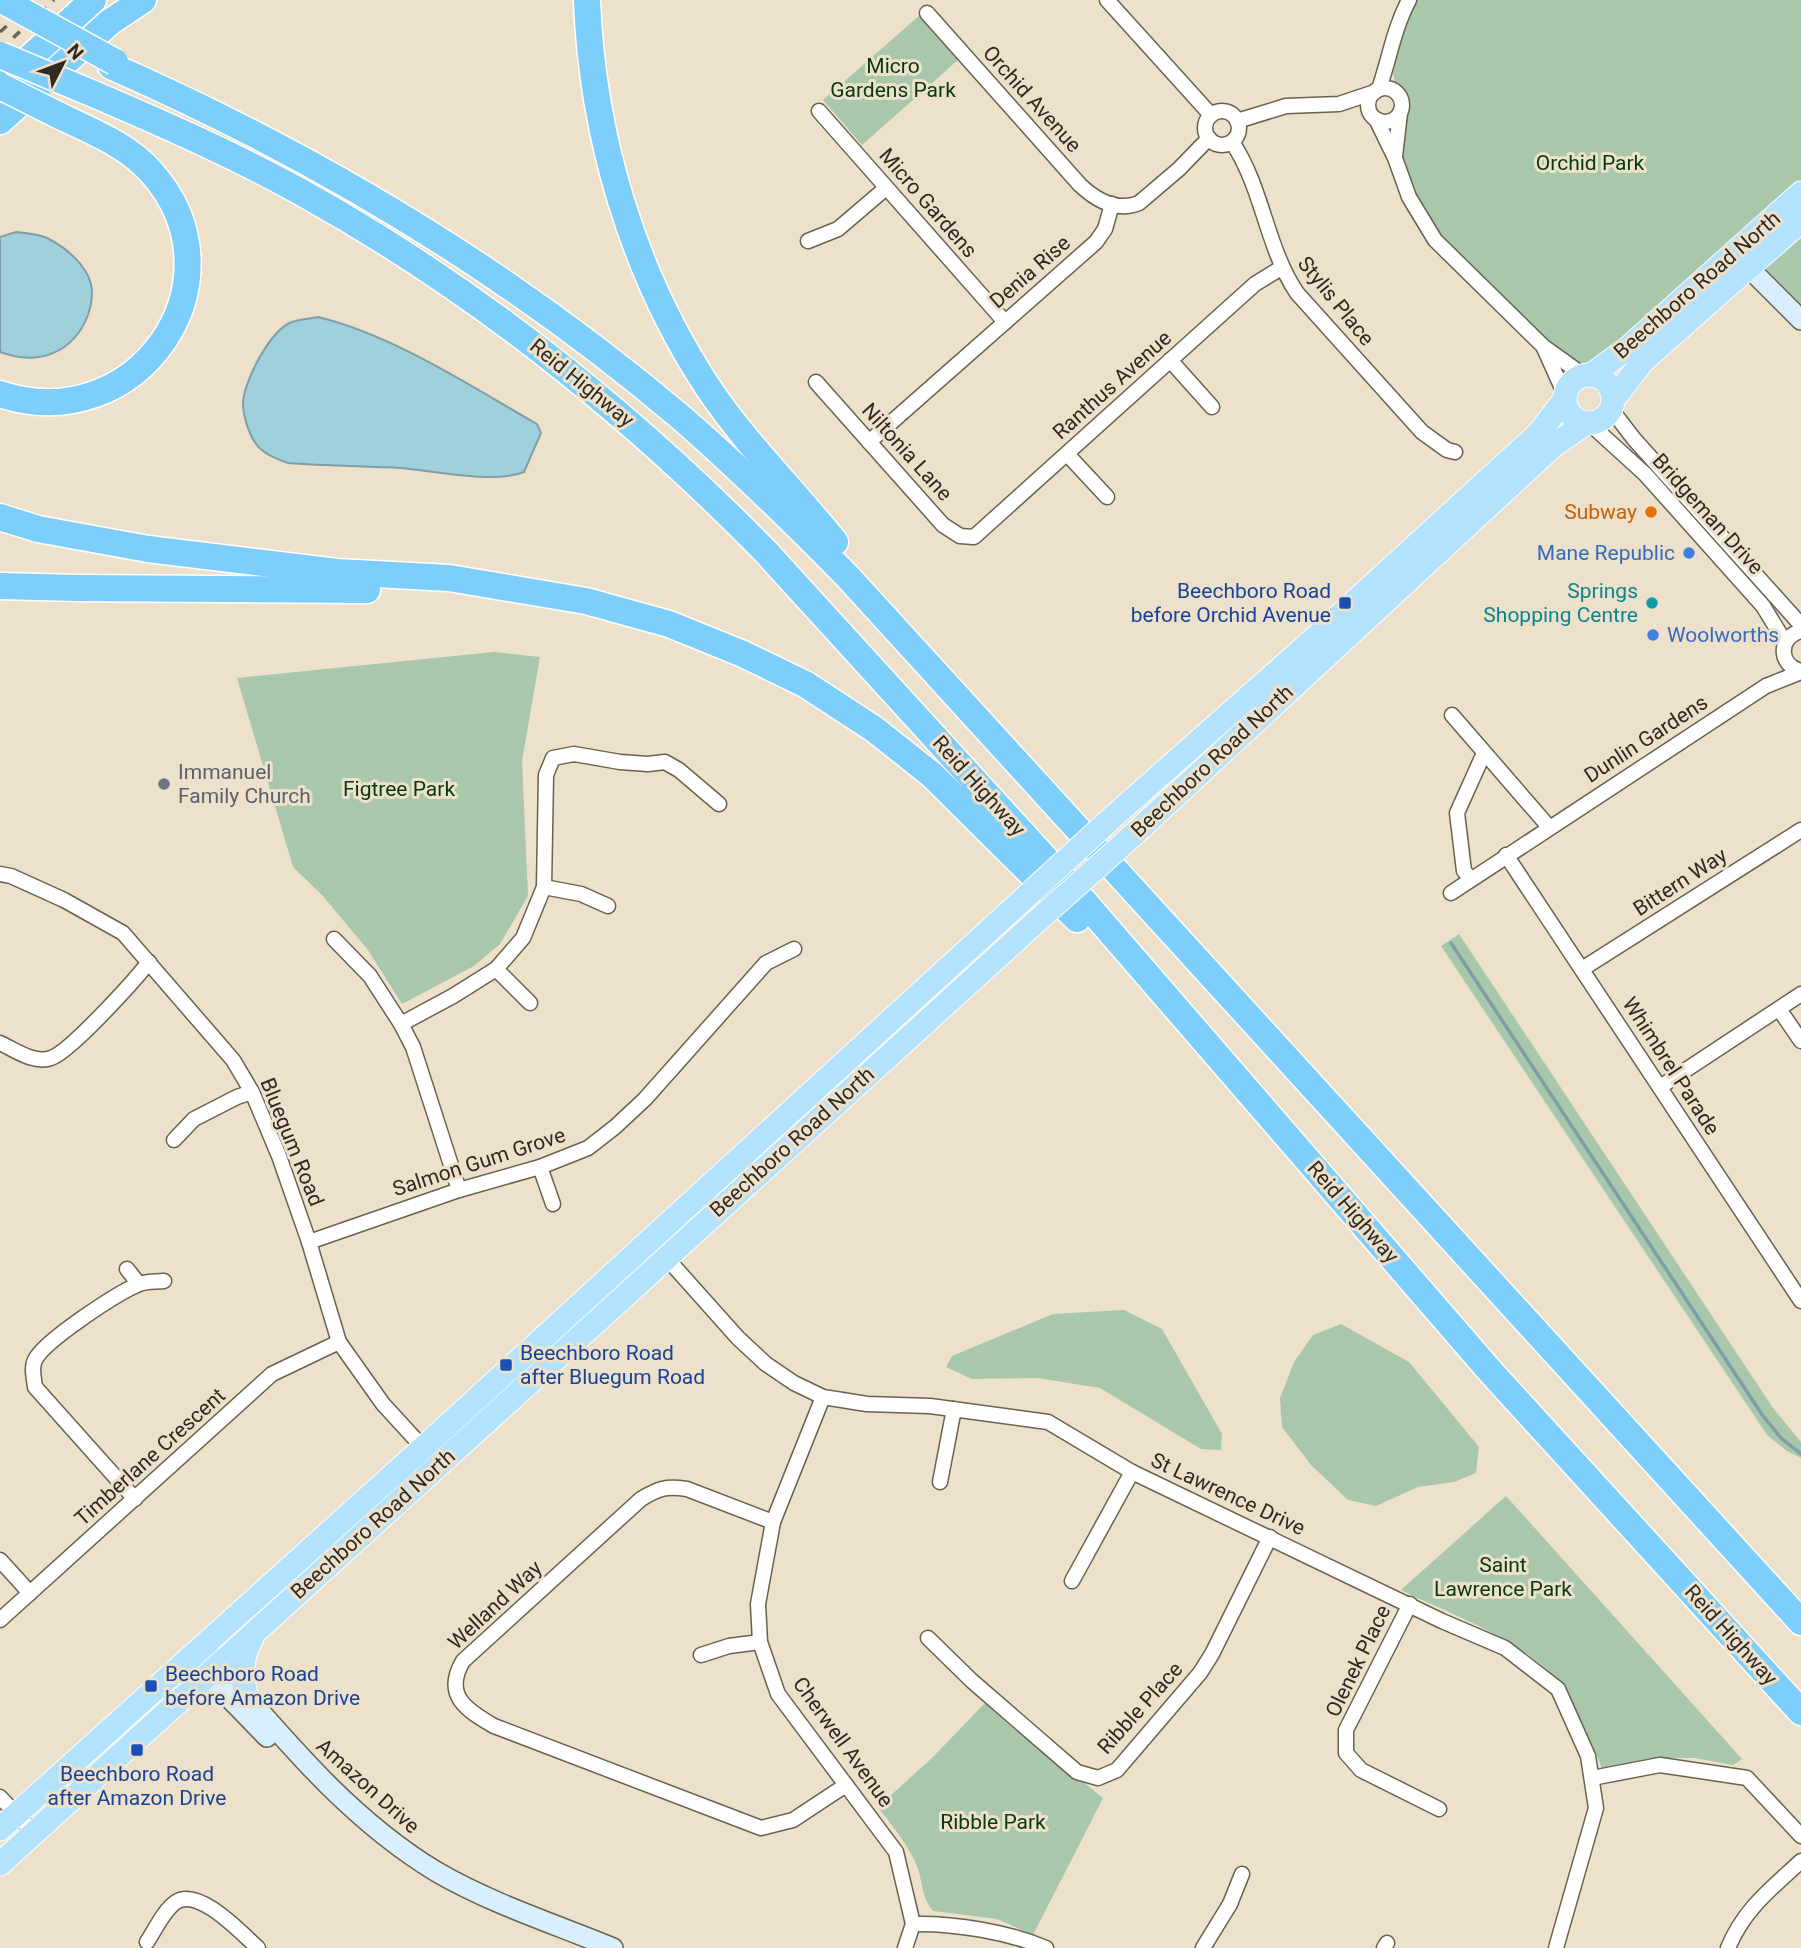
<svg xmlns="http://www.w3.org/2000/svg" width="1801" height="1948" font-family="Roboto,sans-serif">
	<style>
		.green { fill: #a8c7ab }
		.water { fill: #a1d0dd; stroke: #7f9ea5; stroke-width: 2 }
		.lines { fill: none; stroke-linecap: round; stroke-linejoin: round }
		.stream { stroke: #7f9ea5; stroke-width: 3.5 }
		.street-casing { stroke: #6c614e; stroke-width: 17 }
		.secondary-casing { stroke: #6c614e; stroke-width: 22 }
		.primary-casing { stroke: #fff; stroke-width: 25 }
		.highway-casing { stroke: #fff; stroke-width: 29 }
		.street { stroke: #fff; stroke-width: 14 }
		.secondary { stroke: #d8f0fe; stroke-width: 19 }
		.primary { stroke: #b2e2fd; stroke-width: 23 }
		.highway { stroke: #7ecefc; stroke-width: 26 }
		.rail { stroke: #6a6357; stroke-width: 3.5; stroke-dasharray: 9 9; stroke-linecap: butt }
		.primary-bridge-casing { stroke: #fff; stroke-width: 25; stroke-linecap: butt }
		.highway-bridge-casing { stroke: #fff; stroke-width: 29; stroke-linecap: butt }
		.primary-bridge { stroke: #b2e2fd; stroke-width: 23 }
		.highway-bridge { stroke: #7ecefc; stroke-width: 26 }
		.food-dot { fill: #e8710a; stroke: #ede1cb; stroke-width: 2.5 }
		.shop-dot { fill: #3f7fe0; stroke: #ede1cb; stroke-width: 2.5 }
		.transit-dot { fill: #1a4fb4; stroke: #ede1cb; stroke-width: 2.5 }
		.culture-dot { fill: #0f9aa8; stroke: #ede1cb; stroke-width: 2.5 }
		.worship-dot { fill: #6b7280; stroke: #ede1cb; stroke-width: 2.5 }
		.labels { text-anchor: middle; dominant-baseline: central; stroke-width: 6; stroke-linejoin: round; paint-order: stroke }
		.park-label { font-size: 21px; fill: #053914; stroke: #ede1cb }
		.street-label { font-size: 21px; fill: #2f2a22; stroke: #ede1cb }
		.food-label { font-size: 21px; fill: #c56008; stroke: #ede1cb; text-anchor: end }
		.shop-label { font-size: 21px; fill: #366cbe; stroke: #ede1cb; text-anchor: end }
		.transit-label { font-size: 21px; fill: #164399; stroke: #ede1cb; text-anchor: start }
		.culture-label { font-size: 21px; fill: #0d838f; stroke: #ede1cb; text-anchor: end }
		.worship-label { font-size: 21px; fill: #5b616d; stroke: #ede1cb; text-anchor: start }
	</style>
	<rect width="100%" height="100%" fill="#ede1cb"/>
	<!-- green -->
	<g class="green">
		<path d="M1409,0H1801V193L1583,375L1435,240L1400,173L1402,103L1397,93L1390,57Z"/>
		<path d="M920,15L959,59L862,145L823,100Z"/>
		<path d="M1801,221V320L1749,267Z"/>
		<path d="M494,652L540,657L522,761L528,896L500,944L474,966L402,1004L368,950L322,895L293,867L237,678Z"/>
		<path d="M1459,934L1773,1408L1801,1442V1458L1787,1451L1767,1435L1441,946Z"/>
		<path d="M1124,1310L1162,1329L1222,1434L1221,1450L1201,1449L1100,1388L1038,1378L972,1379L946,1367L952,1356L1053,1314Z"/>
		<path d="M1341,1324L1409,1362L1479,1447L1476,1473L1454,1482L1418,1487L1376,1506L1348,1500L1311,1465L1282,1427L1280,1398L1294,1362L1313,1335Z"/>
		<path d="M1506,1496L1742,1759L1733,1765L1695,1758H1662L1602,1768C1588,1736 1575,1700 1551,1674C1515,1637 1448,1613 1401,1590Z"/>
		<path d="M985,1703L1103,1798L1033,1935L997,1919L933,1911C922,1898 923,1885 918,1869C910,1846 892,1826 878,1807L932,1758Z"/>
	</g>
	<!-- water -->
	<g class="water">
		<path d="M16,232C25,233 38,234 47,238C65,247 86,264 91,284C93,293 91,306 88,315C73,354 37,366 0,352V237Z"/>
		<path d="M318,317C393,335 470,386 537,424L541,433L524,472C495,484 434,471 401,468C364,466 326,466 288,463C277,459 263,454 256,444C249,434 243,416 243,403C244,381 270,330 292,322C300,319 310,319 318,317Z"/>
	</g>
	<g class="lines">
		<!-- stream -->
		<path class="stream" d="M1451,943L1763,1416L1781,1438L1801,1454"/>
		<!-- street casing -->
		<g class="street-casing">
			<g id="street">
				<path d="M1107,0L1211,115"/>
				<path d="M927,13L1080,185C1096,200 1117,212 1139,203L1179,169L1209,138"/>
				<circle cx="1385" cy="105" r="17"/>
				<path d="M1379,89C1389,60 1394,28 1409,0"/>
				<path d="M819,111L1005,322"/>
				<circle cx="1222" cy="128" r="17"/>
				<path d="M1376,119L1395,158L1409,197L1435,240L1544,347L1583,375"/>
				<path d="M1237,121L1286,106L1339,104L1375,92"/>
				<path d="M1232,142C1263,188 1266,247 1297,293L1422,432L1447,450L1455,452"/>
				<path d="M1395,156L1400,113"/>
				<path d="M808,241L838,229L886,188"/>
				<path d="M1544,348L1565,395"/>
				<path d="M1170,360L1212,407"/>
				<path d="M816,382L943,525L960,536L974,537L1255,284L1281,268"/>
				<path d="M1611,409L1634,439L1801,625"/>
				<path d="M1589,423L1645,474L1763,606L1785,642"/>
				<path d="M869,442L1096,242L1105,229L1112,204"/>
				<path d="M1067,454L1107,497"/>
				<path d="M1801,631C1778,637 1778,665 1801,671"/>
				<path d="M1452,715L1549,827"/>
				<path d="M1506,855L1801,1301"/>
				<path d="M0,874L11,876L64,900L123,933L233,1060L252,1092L279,1156L309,1242L339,1342L383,1404L438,1464"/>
				<path d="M1471,879L1464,871L1457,813L1484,753"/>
				<path d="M544,887L581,894L608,906"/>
				<path d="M1451,893L1766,686L1801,672"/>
				<path d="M334,939L370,976L401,1024L413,1047L459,1190"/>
				<path d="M496,969L530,1003"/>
				<path d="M1582,969L1801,830"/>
				<path d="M1779,1009L1801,1041"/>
				<path d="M401,1024L453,996L496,969L523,938L544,887L546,775L553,758L574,754L620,762L648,764L665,762L679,770L719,804"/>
				<path d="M0,1043C15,1050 34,1064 51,1058C70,1052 134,981 149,962"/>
				<path d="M1660,1087L1801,994"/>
				<path d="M174,1140L194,1119L237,1097L252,1092"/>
				<path d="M540,1167L553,1204"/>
				<path d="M309,1242L459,1190L540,1167L588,1148L615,1127L645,1099L766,963L794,949"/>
				<path d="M663,1254L738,1338L766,1364L794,1383L823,1397L867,1404L930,1406L1048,1422L1132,1472L1442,1621L1505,1648L1558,1689L1588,1756L1596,1808L1556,1948"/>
				<path d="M127,1269L138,1283"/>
				<path d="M823,1397L773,1522L758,1604L760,1642L778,1694L896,1852L913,1924L905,1948"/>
				<path d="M940,1482L954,1409"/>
				<path d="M135,1499L35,1387C34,1378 31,1368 35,1360C44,1341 116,1294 137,1285C144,1281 155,1282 164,1281"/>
				<path d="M773,1522L687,1489C666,1486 659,1488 641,1499L463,1661C443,1695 466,1710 494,1726L761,1828L793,1820L846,1785"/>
				<path d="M0,1560L30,1593"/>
				<path d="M1072,1581L1132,1472"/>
				<path d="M1410,1604L1346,1730V1753L1361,1770L1439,1809"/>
				<path d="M0,1620L272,1374L339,1342"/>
				<path d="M928,1638L972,1681L1077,1772L1098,1778L1117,1770L1200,1673L1212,1654L1270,1537"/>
				<path d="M701,1655L729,1646L760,1642"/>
				<path d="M1592,1778L1660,1765L1747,1778L1801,1836"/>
				<path d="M0,1797L34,1833"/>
				<path d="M913,1924C955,1923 1008,1932 1046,1948"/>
				<path d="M147,1942C155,1930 164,1910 176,1902C199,1887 241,1933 258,1948"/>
				<path d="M1203,1948L1230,1904L1242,1874"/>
				<path d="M1384,1948L1387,1943"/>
				<path d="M1728,1948C1744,1909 1771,1889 1801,1861"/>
			</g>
		</g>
		<!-- secondary casing -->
		<g class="secondary-casing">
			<g id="secondary">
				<path d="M1739,258L1801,320"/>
				<path d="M211,1655C280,1734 347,1818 437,1872C492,1904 555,1924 613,1948"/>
				<path d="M198,1666L267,1737"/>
			</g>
		</g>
		<!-- primary casing -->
		<g class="primary-casing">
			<g id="primary">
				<path d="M1591,375L1628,348L1801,193"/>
				<circle cx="1589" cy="399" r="24"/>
				<path d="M1613,400L1643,361L1801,221"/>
				<path d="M1114,816L1307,645L1539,433L1565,399"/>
				<path d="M1132,836L1553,446L1586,423"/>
				<path d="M246,1695C241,1673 241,1659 252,1638"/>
				<path d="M0,1829L424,1447L1030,893"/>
				<path d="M0,1864L1047,912"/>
			</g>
		</g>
		<!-- highway casing -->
		<g class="highway-casing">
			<g id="highway">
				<path d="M587,0C592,135 633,273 707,386C744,442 793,490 835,542"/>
				<path d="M111,66C318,157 511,273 684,420C741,470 795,523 848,577L1801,1622"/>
				<path d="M0,85L93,0"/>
				<path d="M84,90C157,121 230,153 299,191C474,288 627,410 766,552L1074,890L1490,1371L1801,1712"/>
				<path d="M0,121L110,22L143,0"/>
				<path d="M0,394C137,440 247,281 152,173C128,145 91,131 58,115"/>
				<path d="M0,517L38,529L148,549L337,572L449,578L586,601L669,624L743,654L805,684L874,729L932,775L1077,919"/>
				<path d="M0,586L76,588L367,590"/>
			</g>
		</g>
		<!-- street -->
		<use href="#street" class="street"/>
		<!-- secondary -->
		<use href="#secondary" class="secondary"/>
		<!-- primary -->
		<use href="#primary" class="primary"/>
		<!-- highway -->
		<use href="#highway" class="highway"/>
		<!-- rail -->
		<g class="rail">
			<path d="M0,32L35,0"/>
			<path d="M0,50L54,0"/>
		</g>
		<!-- primary-bridge casing -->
		<g class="primary-bridge-casing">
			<g id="primary-bridge">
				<path d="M1030,893L1114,816"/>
				<path d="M1047,912L1132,836"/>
			</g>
		</g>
		<!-- highway-bridge casing -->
		<g class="highway-bridge-casing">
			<g id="highway-bridge">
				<path d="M2,0L115,62"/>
				<path d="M0,55L84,90"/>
				<path d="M0,86L58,115"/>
			</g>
		</g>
		<!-- primary-bridge -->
		<use href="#primary-bridge" class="primary-bridge"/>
		<!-- highway-bridge -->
		<use href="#highway-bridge" class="highway-bridge"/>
	</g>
	<!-- markers -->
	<circle class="food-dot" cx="1651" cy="512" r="7"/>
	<g class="shop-dot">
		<circle cx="1689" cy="553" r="7"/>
		<circle cx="1653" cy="635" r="7"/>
	</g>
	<g class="transit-dot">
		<rect x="1338" y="596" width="14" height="14" rx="3.5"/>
		<rect x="499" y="1358" width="14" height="14" rx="3.5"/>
		<rect x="144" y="1679" width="14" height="14" rx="3.5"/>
		<rect x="130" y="1743" width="14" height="14" rx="3.5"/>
	</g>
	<circle class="culture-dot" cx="1652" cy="603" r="7"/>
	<circle class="worship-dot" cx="164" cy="784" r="7"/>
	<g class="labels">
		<!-- park labels -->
		<g class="park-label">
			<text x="893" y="66">Micro<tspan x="893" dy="24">Gardens Park</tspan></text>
			<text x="1590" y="163">Orchid Park</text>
			<text x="399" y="789">Figtree Park</text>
			<text x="1503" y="1565">Saint<tspan x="1503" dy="24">Lawrence Park</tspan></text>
			<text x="993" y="1822">Ribble Park</text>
		</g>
		<!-- street labels -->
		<g class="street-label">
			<text transform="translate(1032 99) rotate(48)">Orchid Avenue</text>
			<text transform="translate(928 203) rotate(49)">Micro Gardens</text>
			<text transform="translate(1030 272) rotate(-41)">Denia Rise</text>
			<text transform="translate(1697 285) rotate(-41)">Beechboro Road North</text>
			<text transform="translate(1336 301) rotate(51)">Stylis Place</text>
			<text transform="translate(582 383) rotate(39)">Reid Highway</text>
			<text transform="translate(1112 385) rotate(-42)">Ranthus Avenue</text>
			<text transform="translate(907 452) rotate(48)">Niltonia Lane</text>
			<text transform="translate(1708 514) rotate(48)">Bridgeman Drive</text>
			<text transform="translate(1646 739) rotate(-33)">Dunlin Gardens</text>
			<text transform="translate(1212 761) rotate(-43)">Beechboro Road North</text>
			<text transform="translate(979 786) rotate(48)">Reid Highway</text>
			<text transform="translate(1680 882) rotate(-33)">Bittern Way</text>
			<text transform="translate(1671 1066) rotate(57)">Whimbrel Parade</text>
			<text transform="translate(292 1142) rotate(68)">Bluegum Road</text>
			<text transform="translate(792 1142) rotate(-42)">Beechboro Road North</text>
			<text transform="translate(479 1162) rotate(-18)">Salmon Gum Grove</text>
			<text transform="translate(1353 1212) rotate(49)">Reid Highway</text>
			<text transform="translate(150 1457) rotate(-42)">Timberlane Crescent</text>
			<text transform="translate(1228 1494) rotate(25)">St Lawrence Drive</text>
			<text transform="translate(373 1524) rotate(-42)">Beechboro Road North</text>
			<text transform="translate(495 1605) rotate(-43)">Welland Way</text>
			<text transform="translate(1731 1635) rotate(48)">Reid Highway</text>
			<text transform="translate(1358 1661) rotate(-64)">Olenek Place</text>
			<text transform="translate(1140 1708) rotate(-48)">Ribble Place</text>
			<text transform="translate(843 1742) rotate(54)">Cherwell Avenue</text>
			<text transform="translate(368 1786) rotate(42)">Amazon Drive</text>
		</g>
		<!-- food labels -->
		<g class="food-label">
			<text x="1637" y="512">Subway</text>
		</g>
		<!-- shop labels -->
		<g class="shop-label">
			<text x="1675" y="553">Mane Republic</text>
			<text x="1667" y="635" text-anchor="start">Woolworths</text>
		</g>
		<!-- transit labels -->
		<g class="transit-label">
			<text x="1331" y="591" text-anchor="end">Beechboro Road<tspan x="1331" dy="24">before Orchid Avenue</tspan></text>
			<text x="520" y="1353">Beechboro Road<tspan x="520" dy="24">after Bluegum Road</tspan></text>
			<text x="165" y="1674">Beechboro Road<tspan x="165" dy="24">before Amazon Drive</tspan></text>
			<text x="137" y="1774" text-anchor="middle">Beechboro Road<tspan x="137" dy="24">after Amazon Drive</tspan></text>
		</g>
		<!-- culture labels -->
		<g class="culture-label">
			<text x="1638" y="591">Springs<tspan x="1638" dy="24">Shopping Centre</tspan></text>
		</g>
		<!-- worship labels -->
		<g class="worship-label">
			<text x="178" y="772">Immanuel<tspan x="178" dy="24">Family Church</tspan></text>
		</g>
	</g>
	<!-- north arrow -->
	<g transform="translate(63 63) rotate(48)" stroke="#ede1cb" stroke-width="5" paint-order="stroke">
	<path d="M0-5L12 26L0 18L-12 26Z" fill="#2f2a22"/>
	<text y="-10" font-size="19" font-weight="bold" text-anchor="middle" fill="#2f2a22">N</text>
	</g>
</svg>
